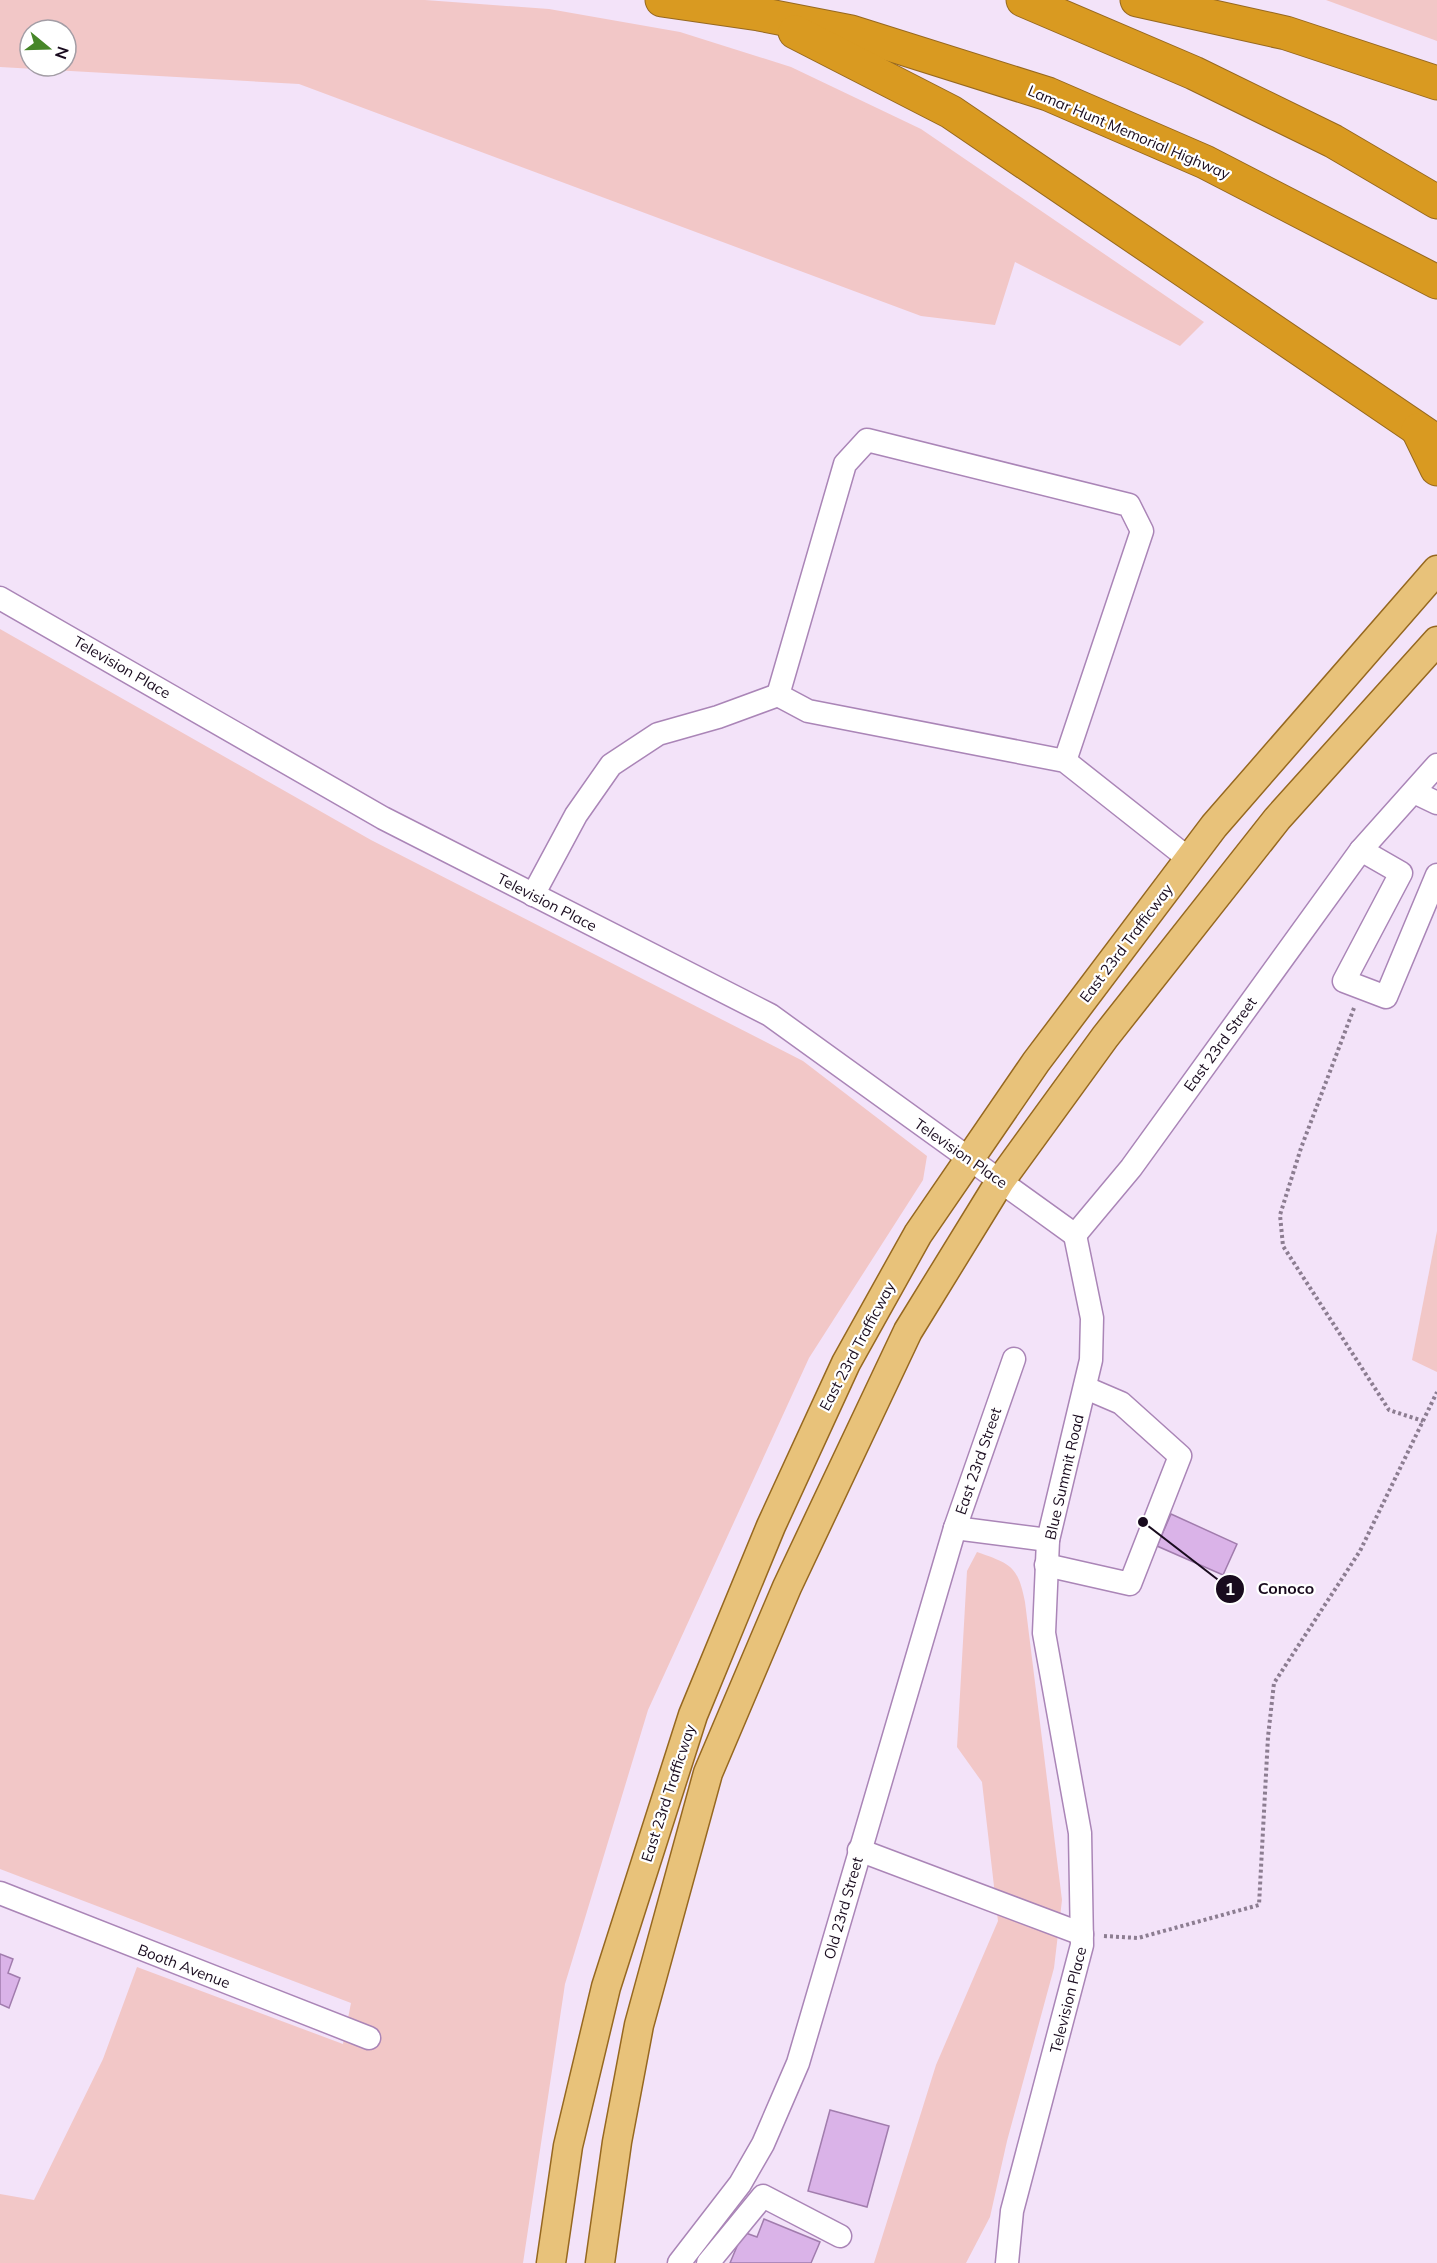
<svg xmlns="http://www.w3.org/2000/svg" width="1437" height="2263" font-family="Mulish,sans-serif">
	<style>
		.green { fill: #f2c7c7; fill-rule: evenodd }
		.building { fill: #dab3e8; stroke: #a17cad; stroke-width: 1.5 }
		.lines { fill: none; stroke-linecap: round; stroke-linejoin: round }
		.minor-casing { stroke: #aa85b7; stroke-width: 25 }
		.major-casing { stroke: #966820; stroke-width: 31 }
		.highway-casing { stroke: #966820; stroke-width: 35 }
		.path { stroke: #8c7d91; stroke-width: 4; stroke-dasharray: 3 3; stroke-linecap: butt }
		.minor { stroke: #fff; stroke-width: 22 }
		.major { stroke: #e8c27a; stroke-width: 28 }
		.highway { stroke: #d99a21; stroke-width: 33 }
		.labels { text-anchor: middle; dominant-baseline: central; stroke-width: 4.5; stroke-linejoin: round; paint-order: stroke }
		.street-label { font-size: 15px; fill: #190b1e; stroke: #fff }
		.leader { fill: none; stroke: #190b1e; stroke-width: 2 }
		.callout-dot { fill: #190b1e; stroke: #fff; stroke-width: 2 }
		.mark-label { font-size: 18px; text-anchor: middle; font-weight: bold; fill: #fff }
		.callout-label { font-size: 16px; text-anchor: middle; font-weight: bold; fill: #190b1e; stroke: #fff; stroke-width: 4.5; stroke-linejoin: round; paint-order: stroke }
	</style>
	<rect width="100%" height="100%" fill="#f3e3f9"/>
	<!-- green -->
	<g class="green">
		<path d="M0,0H425L549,9L680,32L791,67L921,129L1204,322L1180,346L1015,262L995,325L921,316L299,84L0,67ZM30,30H66V66H30Z"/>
		<path d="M1326,0H1437V41Z"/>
		<path d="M0,629L371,840L803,1061L927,1156L923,1180L809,1358L648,1710L565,1984L523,2263H0V2194L34,2200L103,2059L137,1967L343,2044L351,2003L0,1869Z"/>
		<path d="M1437,1231V1372L1412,1360Z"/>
		<path d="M977,1552C1011,1564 1018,1566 1025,1602L1062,1900L1054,1968L1007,2141L990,2217L966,2263H874L936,2065L998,1921L982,1782L957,1747L967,1571Z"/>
	</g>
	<!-- building -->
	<g class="building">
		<path d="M1171,1514L1237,1544L1223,1575L1157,1546Z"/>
		<path d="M0,1954L13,1959L8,1973L20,1978L9,2008L0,2004Z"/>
		<path d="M830,2110L889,2126L867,2207L808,2191Z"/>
		<path d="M764,2219L820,2242L811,2263H730L743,2232L757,2237Z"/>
	</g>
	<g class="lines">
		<!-- minor casing -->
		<g class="minor-casing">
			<g id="minor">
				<path d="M0,598L383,818L770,1015L1075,1235"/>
				<path d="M1065,761L808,711L778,695L845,464L867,440L1129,505L1142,531L1065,761L1189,859"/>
				<path d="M1414,792L1437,803"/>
				<path d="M1361,850L1401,873L1344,981L1386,997L1437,875"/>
				<path d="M533,895L576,815L611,765L658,734L718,717L778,695"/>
				<path d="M1075,1235L1131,1168L1361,850L1437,765"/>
				<path d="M955,1528L1048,1540"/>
				<path d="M1046,1565L1130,1584L1180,1456L1121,1403L1086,1388"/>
				<path d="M859,1850L1082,1934"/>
				<path d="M0,1893L369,2038"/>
				<path d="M679,2263L740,2184L763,2144L798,2063L955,1528L1014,1359"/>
				<path d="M708,2263L763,2196L840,2236"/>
				<path d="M1007,2263L1012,2211L1082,1945L1080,1833L1044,1633L1048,1540L1091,1360L1092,1318L1075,1235"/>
			</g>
		</g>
		<!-- major casing -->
		<g class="major-casing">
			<g id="major">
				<path d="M551,2263L568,2146L606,1987L693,1715L771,1526L846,1363L918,1234L1036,1062L1214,826L1437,570"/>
				<path d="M600,2263L617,2142L639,2025L708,1773L787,1587L908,1331L1001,1180L1105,1037L1277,819L1437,641"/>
			</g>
		</g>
		<!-- highway casing -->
		<g class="highway-casing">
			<g id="highway">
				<path d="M662,0L759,14L851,32L1048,94L1205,162L1437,282"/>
				<path d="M1023,0L1194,73L1333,141L1437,202"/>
				<path d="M1137,0L1286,33L1437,83"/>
				<path d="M795,32L951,112L1437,442"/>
				<path d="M1418,430L1437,469"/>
			</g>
		</g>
		<!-- path -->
		<g class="path">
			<path d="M1354,1008L1301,1148L1280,1215L1283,1246L1389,1410L1423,1421"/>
			<path d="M1104,1936L1138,1938L1259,1905L1268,1737L1274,1683L1360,1551L1437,1392"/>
		</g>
		<!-- minor -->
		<use href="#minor" class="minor"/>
		<!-- major -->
		<use href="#major" class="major"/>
		<!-- highway -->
		<use href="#highway" class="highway"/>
	</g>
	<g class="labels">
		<!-- street labels -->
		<g class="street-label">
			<text transform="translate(1129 132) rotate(23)">Lamar Hunt Memorial Highway</text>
			<text transform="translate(122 667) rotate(30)">Television Place</text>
			<text transform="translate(547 902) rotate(27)">Television Place</text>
			<text transform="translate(1126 943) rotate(-53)">East 23rd Trafficway</text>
			<text transform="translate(1220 1044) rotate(-54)">East 23rd Street</text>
			<text transform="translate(961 1153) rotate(35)">Television Place</text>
			<text transform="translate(857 1346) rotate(-62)">East 23rd Trafficway</text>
			<text transform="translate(978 1461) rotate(-71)">East 23rd Street</text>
			<text transform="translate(1064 1477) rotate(-77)">Blue Summit Road</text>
			<text transform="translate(668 1793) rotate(-72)">East 23rd Trafficway</text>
			<text transform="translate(843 1908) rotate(-74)">Old 23rd Street</text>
			<text transform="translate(184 1966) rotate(21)">Booth Avenue</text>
			<text transform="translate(1068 2000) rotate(-76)">Television Place</text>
		</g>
	</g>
	<!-- callouts -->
	<path class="leader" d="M1143 1522L1230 1589"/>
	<g class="callout-dot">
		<circle cx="1143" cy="1522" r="6"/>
		<circle cx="1230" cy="1589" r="15"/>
	</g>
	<g class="mark-label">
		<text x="1230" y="1595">1</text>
	</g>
	<g class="callout-label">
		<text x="1286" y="1594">Conoco</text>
	</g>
	<!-- north arrow -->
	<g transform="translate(48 48) rotate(109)"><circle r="28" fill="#ffffff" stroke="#a39da5" stroke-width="1.5"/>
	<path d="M0-4.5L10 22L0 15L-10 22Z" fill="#468628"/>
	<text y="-9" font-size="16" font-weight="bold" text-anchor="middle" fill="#190b1e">N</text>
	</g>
</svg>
